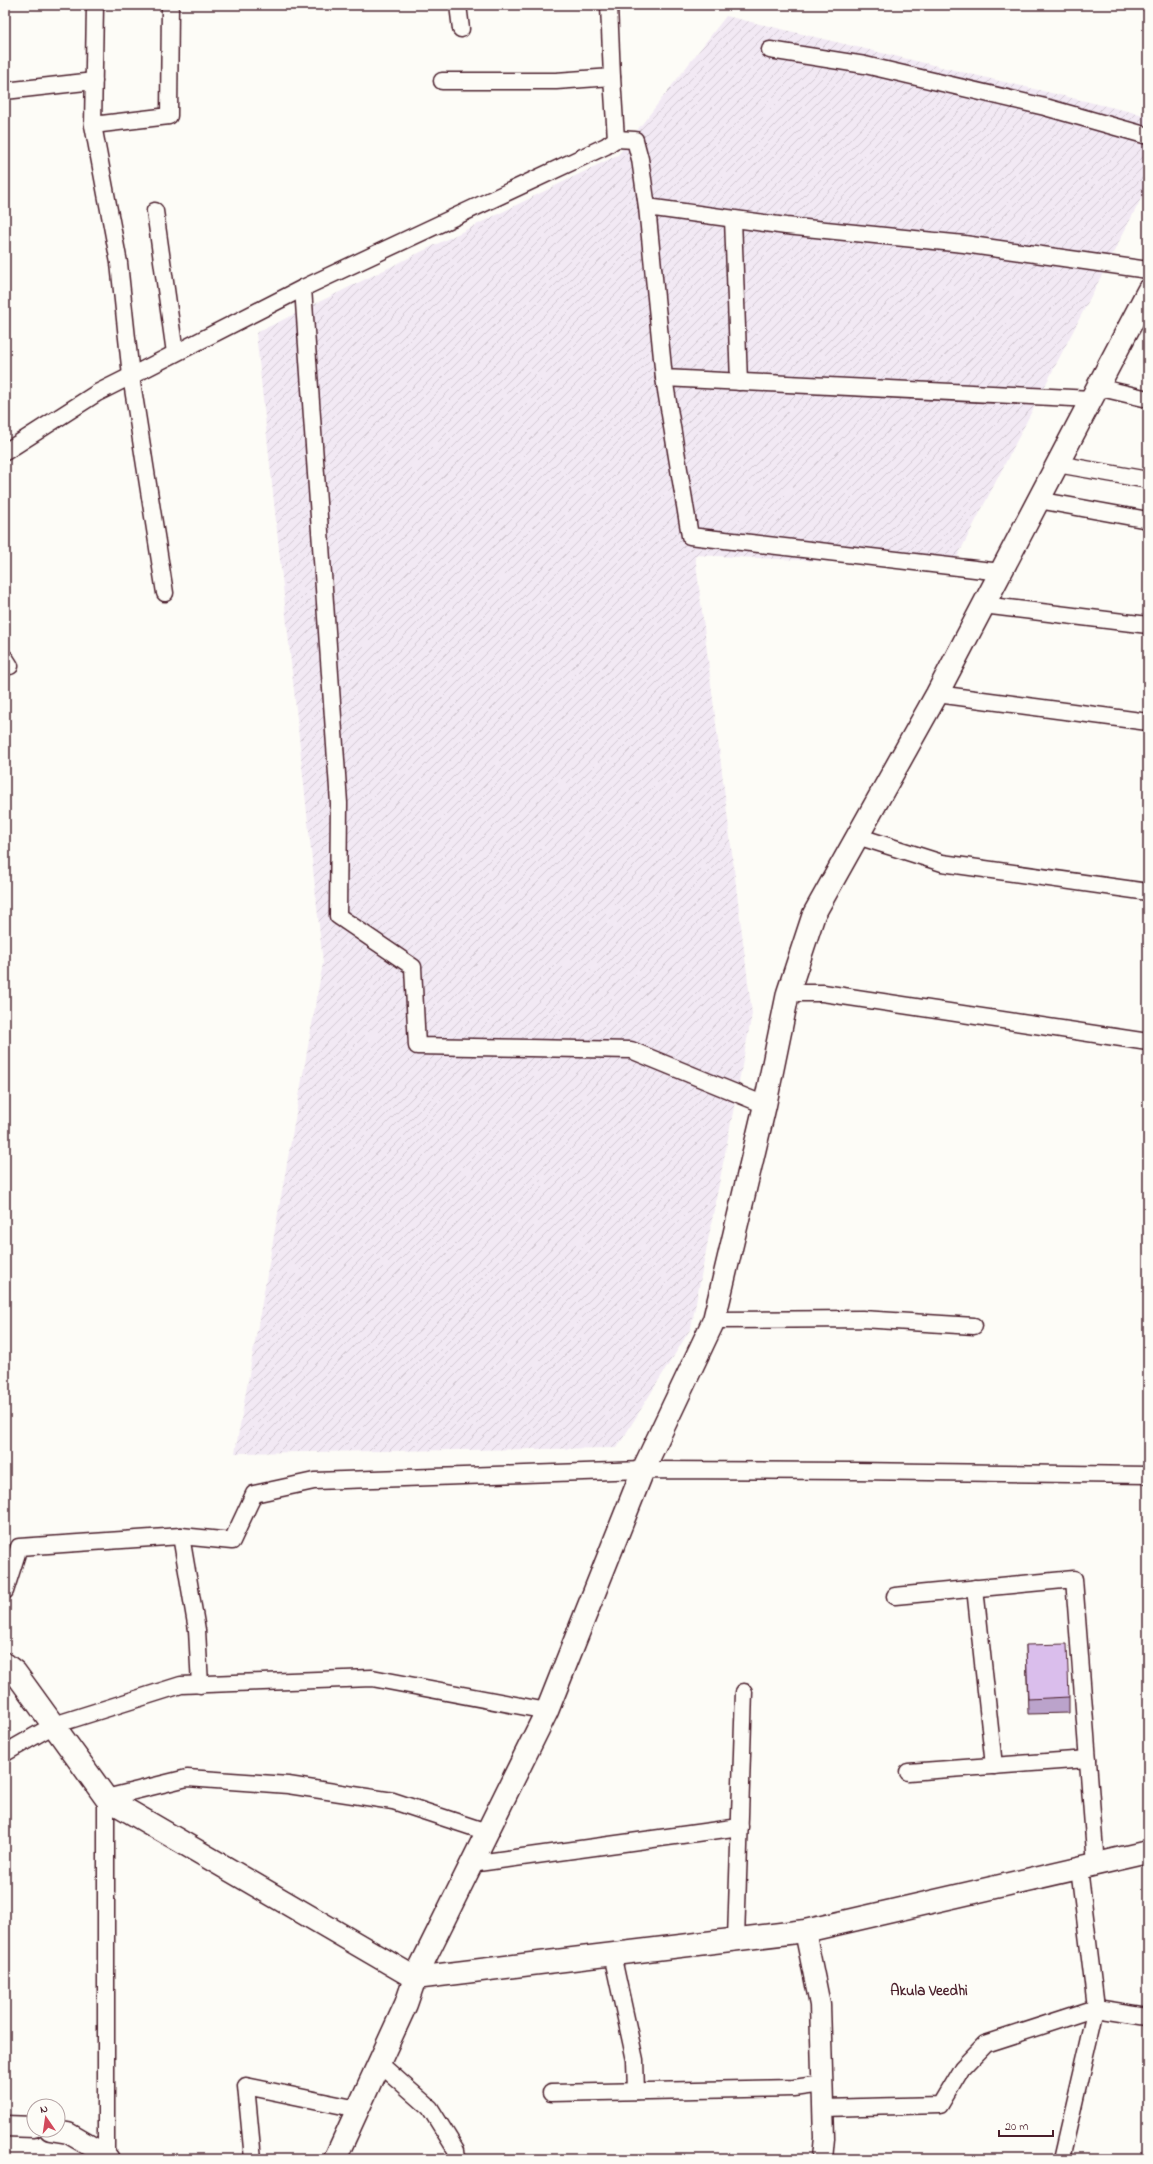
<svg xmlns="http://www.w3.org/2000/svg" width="1153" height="2164" font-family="'Indie Flower',sans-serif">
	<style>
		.industrial { fill: url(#industrial-furrows) }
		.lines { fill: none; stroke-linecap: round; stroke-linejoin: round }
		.minor-casing { stroke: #4a1f2b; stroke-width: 19 }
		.tertiary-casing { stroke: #4a1f2b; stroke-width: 23 }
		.secondary-casing { stroke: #4a1f2b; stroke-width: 25 }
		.minor { stroke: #fdfcf7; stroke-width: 16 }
		.tertiary { stroke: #fdfcf7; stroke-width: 20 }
		.secondary { stroke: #fdfcf7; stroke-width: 22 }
		.wall { fill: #bba3cb; stroke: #4a1f2b }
		.building { fill: #dabeec; stroke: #4a1f2b }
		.labels { text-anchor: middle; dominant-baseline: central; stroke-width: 4; stroke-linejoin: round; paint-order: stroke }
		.quarter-label { font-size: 15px; font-weight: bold; fill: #4a1f2b; stroke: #fdfcf7 }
	</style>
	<defs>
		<pattern id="industrial-furrows" width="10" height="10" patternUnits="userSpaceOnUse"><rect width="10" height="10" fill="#f2e9f4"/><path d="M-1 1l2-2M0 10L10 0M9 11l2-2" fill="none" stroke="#d1c7d1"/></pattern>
	</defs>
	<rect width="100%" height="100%" fill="#fdfcf7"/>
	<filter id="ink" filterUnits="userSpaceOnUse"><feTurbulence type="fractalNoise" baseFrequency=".025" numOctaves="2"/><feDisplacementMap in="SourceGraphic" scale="8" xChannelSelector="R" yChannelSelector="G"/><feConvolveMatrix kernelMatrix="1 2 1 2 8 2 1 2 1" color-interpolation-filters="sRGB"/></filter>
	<g filter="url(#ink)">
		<!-- industrial -->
		<path class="industrial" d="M726,16L1148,116V185L952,567L695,555L752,1014L691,1328L617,1448L235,1453L323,963L256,333L618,155Z"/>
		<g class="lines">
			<!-- minor casing -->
			<g class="minor-casing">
				<g id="minor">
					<path d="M95,5L93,125L169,116L170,5"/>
					<path d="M458,5L461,29"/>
					<path d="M770,50L865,65L1045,107L1148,136"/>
					<path d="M442,81H556L612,77L609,5"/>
					<path d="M5,91L94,81"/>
					<path d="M93,125L119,263L131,376L165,593"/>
					<path d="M616,139L635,140L640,159L647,207"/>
					<path d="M155,211L175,353"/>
					<path d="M733,219L739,382"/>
					<path d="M303,288L339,803L338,916L413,967L417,1046L631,1050L765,1105"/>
					<path d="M664,378L690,536L1001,572"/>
					<path d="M1097,387L1148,399"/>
					<path d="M1092,399L664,378L647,207L786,226L964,244L1148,270"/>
					<path d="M5,452L97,393L131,376L303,288L606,146L616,139L612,77"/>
					<path d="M1057,464L1148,480"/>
					<path d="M1038,500L1148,520"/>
					<path d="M983,605L1148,625"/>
					<path d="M5,658L10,666"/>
					<path d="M937,694L1148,722"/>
					<path d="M857,836L942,863L1148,892"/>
					<path d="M788,993H823L1148,1042"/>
					<path d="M714,1320L862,1319L974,1326"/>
					<path d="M181,1536L197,1630L200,1685"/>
					<path d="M975,1588L994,1766"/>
					<path d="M5,1591L19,1547L181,1536L232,1541L254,1494L314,1481L643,1470L854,1471L1148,1475"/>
					<path d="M895,1596L1074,1579L1096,1865"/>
					<path d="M5,1753L54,1725L181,1685L372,1678L547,1711"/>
					<path d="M908,1772L1088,1759"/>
					<path d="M471,1864L740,1827"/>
					<path d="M736,1939L744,1692"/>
					<path d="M612,1954L635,2060L636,2091"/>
					<path d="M379,2063L430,2108L456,2150L457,2159"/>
					<path d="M551,2093L794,2088L822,2084"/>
					<path d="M823,2108L940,2105L962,2068L985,2044L1096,2008L1148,2016"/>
					<path d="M106,2155V1798L187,1778L288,1785L393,1801L487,1832"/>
					<path d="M253,2159L246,2086L358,2109"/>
					<path d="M1061,2159L1096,2008L1079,1868"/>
				</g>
			</g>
			<!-- tertiary casing -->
			<g class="tertiary-casing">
				<g id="tertiary">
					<path d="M805,1931L820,2005L824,2138L822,2159"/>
					<path d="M5,2126L34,2127"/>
					<path d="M50,2130L68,2133L106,2155L109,2159"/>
				</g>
			</g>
			<!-- secondary casing -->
			<g class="secondary-casing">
				<g id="secondary">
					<path d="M5,1664L15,1672L106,1798L415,1978L805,1931L1148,1852"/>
					<path d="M335,2159L406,2004L415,1978L547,1711L643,1470L714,1320L765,1105L788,993L814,914L937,694L1148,291"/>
				</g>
			</g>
			<!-- minor -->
			<use href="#minor" class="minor"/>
			<!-- tertiary -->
			<use href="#tertiary" class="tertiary"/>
			<!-- secondary -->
			<use href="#secondary" class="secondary"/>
		</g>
		<!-- wall -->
		<path class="wall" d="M1026,1645L1069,1697V1713L1028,1714Z"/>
		<!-- building -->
		<path class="building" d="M1067,1644L1069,1697L1028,1699L1026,1645Z"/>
	</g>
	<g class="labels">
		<!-- quarter labels -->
		<g class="quarter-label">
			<text x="929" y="1991">Akula Veedhi</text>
		</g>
	</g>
	<!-- margin -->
	<rect width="1153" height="2164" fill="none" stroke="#fdfcf7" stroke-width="20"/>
	<rect x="10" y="10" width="1133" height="2144" fill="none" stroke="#4a1f2b" stroke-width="1.5" filter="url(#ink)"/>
	<!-- north arrow -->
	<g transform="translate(46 2118) rotate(347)"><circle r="19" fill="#fdfcf7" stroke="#b5a4a5"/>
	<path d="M0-3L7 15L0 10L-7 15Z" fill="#d1495b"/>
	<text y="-6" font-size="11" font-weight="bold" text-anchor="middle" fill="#4a1f2b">N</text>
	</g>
	<!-- scale -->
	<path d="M999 2130v6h54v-6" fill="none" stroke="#4a1f2b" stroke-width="2"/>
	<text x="1005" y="2130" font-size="12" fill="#4a1f2b" stroke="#fdfcf7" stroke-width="3" paint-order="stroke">20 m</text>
</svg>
